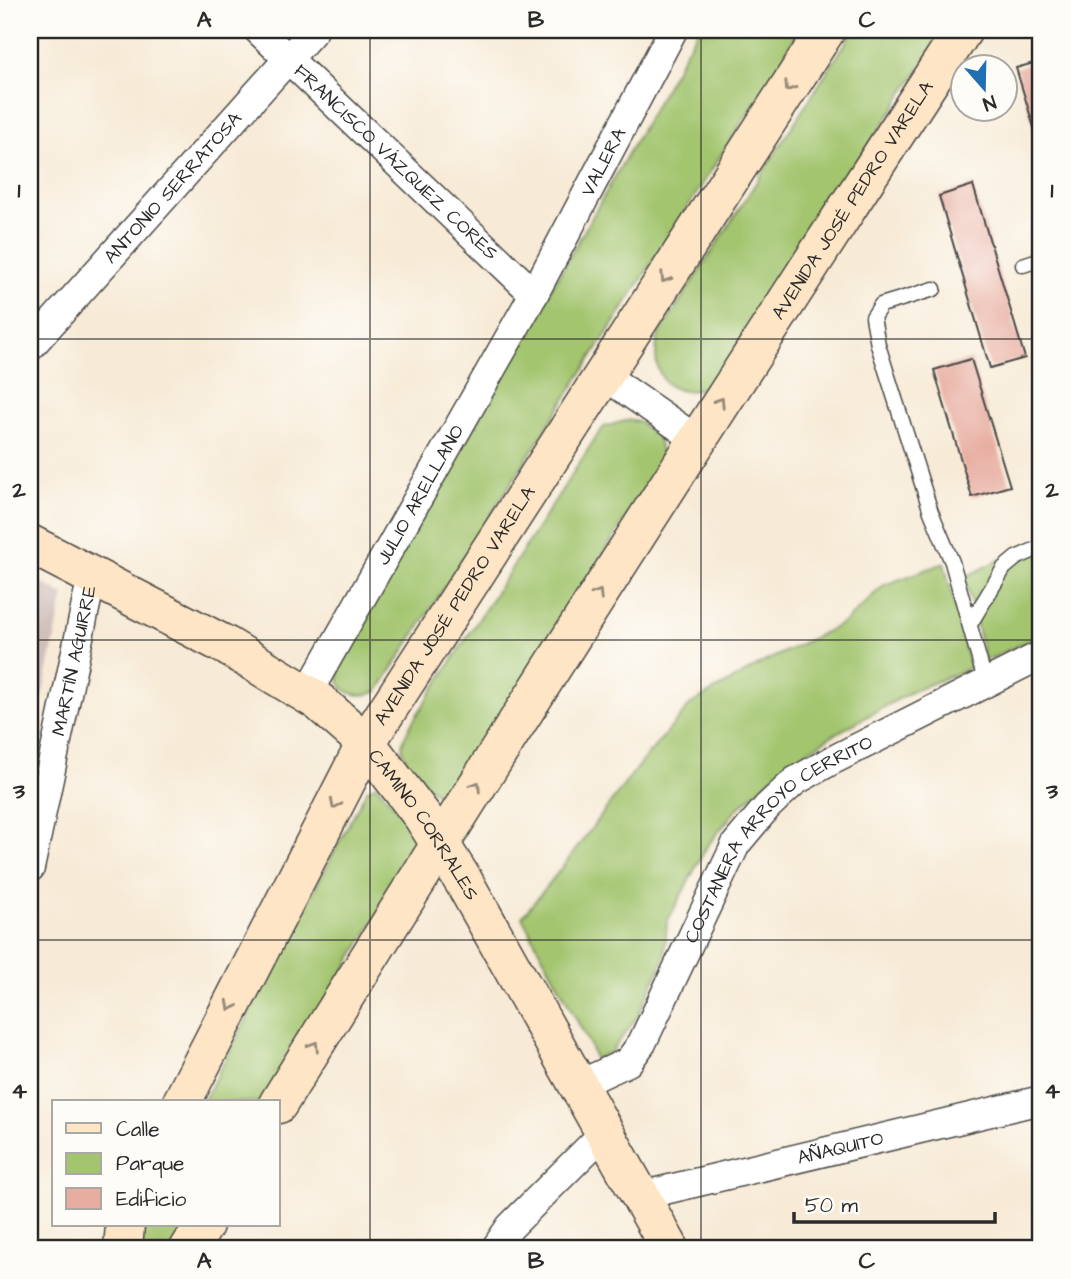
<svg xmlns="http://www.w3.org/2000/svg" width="1071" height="1279" font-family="'Architects Daughter',sans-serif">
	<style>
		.industrial { fill: #d0c0bc }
		.green { fill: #a3c56e; stroke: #67784c; stroke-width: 2 }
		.building { fill: #e8ada1 }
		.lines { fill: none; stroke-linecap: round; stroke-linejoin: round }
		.lane-casing { stroke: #4a4845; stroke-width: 17 }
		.street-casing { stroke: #4a4845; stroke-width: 31 }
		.secondary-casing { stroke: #4a4845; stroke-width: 41 }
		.lane { stroke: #fff; stroke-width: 14 }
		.street { stroke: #fff; stroke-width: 28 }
		.secondary { stroke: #fde5c5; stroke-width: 38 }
		.oneway { stroke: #948878 }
		.grid { fill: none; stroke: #2b2b2b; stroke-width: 2; stroke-opacity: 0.55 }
		.labels { text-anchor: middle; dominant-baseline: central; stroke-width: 6; stroke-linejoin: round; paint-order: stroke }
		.street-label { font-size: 19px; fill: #2b2b2b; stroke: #fdfcf7 }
		.neatline { fill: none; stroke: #2b2b2b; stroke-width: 2.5 }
		.grid-label { font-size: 23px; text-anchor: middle; font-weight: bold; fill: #2b2b2b }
	</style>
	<rect width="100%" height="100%" fill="#fdfcf7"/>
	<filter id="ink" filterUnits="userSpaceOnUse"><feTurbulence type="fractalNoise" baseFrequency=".0143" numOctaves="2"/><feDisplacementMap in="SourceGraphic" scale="14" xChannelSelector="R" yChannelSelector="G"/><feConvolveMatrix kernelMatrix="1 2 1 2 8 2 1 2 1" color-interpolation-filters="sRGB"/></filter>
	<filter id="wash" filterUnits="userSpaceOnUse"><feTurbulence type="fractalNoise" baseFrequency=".00686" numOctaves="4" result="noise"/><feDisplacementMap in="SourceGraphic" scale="28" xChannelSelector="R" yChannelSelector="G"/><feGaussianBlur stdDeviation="1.57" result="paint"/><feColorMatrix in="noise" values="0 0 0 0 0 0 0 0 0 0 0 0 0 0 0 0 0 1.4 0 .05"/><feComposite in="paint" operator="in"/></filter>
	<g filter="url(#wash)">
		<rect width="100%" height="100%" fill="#f7ead6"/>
		<!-- industrial -->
		<path class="industrial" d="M30,577L64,595L30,753Z"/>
		<!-- green -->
		<g class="green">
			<path d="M698,30H801L378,691C360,700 334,694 339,669C341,664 343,658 345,653Z"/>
			<path d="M854,30H945L710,386C667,402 649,374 659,334Z"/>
			<path d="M628,420L639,422L658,437L662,460L451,798L445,799C433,793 403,763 402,747C402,740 407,733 410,726L596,437L604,427Z"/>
			<path d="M1041,539V635L985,661L965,577Z"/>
			<path d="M944,563L970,668L913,691L833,735L788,764L736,810L707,846L667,922L664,959L638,1016L611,1052L595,1059L589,1043L522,917L565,864L639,765L691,704L764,662L844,623L884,585Z"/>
			<path d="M376,785L423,838L266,1102H203L361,801L367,790Z"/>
			<path d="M145,1225H189L174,1249H139Z"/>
		</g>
		<g id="blocks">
			<!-- building -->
			<g class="building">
				<path d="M1041,61V133L1036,134L1016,68Z"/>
				<path d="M973,185L1025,358L990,368L939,196Z"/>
				<path d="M971,359L1010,486L972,497L934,370Z"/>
			</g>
		</g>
	</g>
	<g filter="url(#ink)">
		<use href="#blocks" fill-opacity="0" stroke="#4a4845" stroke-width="2"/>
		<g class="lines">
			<!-- lane casing -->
			<g class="lane-casing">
				<g id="lane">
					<path d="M1023,265L1041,259"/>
					<path d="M934,289L881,305L873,317L878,345L931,512L952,562L986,684"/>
					<path d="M970,624L1004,568L1016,558L1041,547"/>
				</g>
			</g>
			<!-- street casing -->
			<g class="street-casing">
				<g id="street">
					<path id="s1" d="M258,30L534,294"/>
					<path id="s2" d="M30,347L314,30"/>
					<path d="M602,374L696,439"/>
					<path id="s3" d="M307,694L534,294L673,30"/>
					<path id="s4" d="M30,868L92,576"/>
					<path id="s5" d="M578,1085L628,1062L642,1043L736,844L767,807L795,781L829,762L1041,655"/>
					<path id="s6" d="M640,1196L1041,1100"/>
					<path d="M495,1249L510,1227L604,1133"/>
				</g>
			</g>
			<!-- secondary casing -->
			<g class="secondary-casing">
				<g id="secondary">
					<path id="s7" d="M30,544L227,646L318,701L366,743L423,817L464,882L670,1249"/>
					<path id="s8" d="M182,1102L366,743L826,30"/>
					<path id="s9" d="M278,1104C501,743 731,386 963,30"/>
					<path d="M123,1249L125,1225"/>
					<path d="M189,1249L204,1225"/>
				</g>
			</g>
			<!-- lane -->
			<use href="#lane" class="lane"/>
			<!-- street -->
			<use href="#street" class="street"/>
			<!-- secondary -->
			<use href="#secondary" class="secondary"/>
		</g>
		<!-- one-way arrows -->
		<defs><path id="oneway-chevron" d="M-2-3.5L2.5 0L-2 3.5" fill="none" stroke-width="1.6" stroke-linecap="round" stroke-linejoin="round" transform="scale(1.75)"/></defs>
		<g class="oneway">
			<use href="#oneway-chevron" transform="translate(789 87) rotate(123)"/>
			<use href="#oneway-chevron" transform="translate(665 278) rotate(123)"/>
			<use href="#oneway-chevron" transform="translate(720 402) rotate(-57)"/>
			<use href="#oneway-chevron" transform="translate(598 594) rotate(-58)"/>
			<use href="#oneway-chevron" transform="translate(476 786) rotate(-58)"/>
			<use href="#oneway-chevron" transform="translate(335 804) rotate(117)"/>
			<use href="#oneway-chevron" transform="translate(231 1006) rotate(117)"/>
			<use href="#oneway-chevron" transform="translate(314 1046) rotate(-58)"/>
		</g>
	</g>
	<!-- grid -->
	<path class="grid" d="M370,30V1249M701,30V1249M30,339H1041M30,640H1041M30,940H1041"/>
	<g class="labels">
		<!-- street labels -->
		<g class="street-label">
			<text stroke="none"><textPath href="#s1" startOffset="191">FRANCISCO VÁZQUEZ CORES</textPath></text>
			<text stroke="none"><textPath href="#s3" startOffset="609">VALERA</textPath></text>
			<text stroke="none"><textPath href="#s2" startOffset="214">ANTONIO SERRATOSA</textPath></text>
			<text stroke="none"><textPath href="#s9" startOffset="1071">AVENIDA JOSÉ PEDRO VARELA</textPath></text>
			<text stroke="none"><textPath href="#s3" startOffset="229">JULIO ARELLANO</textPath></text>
			<text stroke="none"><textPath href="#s8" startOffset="567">AVENIDA JOSÉ PEDRO VARELA</textPath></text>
			<text stroke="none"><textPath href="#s4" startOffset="212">MARTÍN AGUIRRE</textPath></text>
			<text stroke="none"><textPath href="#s7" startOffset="492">CAMINO CORRALES</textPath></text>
			<text stroke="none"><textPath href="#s5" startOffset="331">COSTANERA ARROYO CERRITO</textPath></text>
			<text stroke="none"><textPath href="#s6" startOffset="206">AÑAQUITO</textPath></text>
		</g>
	</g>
	<!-- margin -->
	<rect width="1071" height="1279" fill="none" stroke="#fdfcf7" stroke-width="77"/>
	<!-- legend -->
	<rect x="52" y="1100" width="228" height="126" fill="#fdfcf7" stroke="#a9a8a5" stroke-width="2"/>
	<rect x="66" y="1123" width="35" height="10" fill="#fde5c5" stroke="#a9a8a5" stroke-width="2"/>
	<text x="116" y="1136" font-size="21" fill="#2b2b2b">Calle</text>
	<rect x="66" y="1153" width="35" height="21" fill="#a3c56e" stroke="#a9a8a5" stroke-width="2"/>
	<text x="116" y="1170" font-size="21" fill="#2b2b2b">Parque</text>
	<rect x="66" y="1188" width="35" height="21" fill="#e8ada1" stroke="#a9a8a5" stroke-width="2"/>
	<text x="116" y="1206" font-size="21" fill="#2b2b2b">Edificio</text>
	<!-- north arrow -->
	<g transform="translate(984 88) rotate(160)"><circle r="33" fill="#fdfcf7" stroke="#a9a8a5" stroke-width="2"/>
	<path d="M0-5L12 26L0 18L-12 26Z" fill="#1f6fb2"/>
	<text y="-10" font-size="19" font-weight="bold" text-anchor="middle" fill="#2b2b2b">N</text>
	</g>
	<!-- scale -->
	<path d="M794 1212v10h201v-10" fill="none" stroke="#2b2b2b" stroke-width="3.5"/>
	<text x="805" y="1212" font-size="21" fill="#2b2b2b" stroke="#fdfcf7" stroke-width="5" paint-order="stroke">50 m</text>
	<rect x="38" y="38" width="994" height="1202" class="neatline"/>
	<g class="grid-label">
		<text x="204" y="27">A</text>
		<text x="536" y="27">B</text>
		<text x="867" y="27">C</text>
		<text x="19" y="197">1</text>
		<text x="1052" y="197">1</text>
		<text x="19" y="497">2</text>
		<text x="1052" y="497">2</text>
		<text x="19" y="798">3</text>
		<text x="1052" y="798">3</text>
		<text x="19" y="1098">4</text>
		<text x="1052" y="1098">4</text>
		<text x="204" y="1268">A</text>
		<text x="536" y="1268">B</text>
		<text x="867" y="1268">C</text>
	</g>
</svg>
